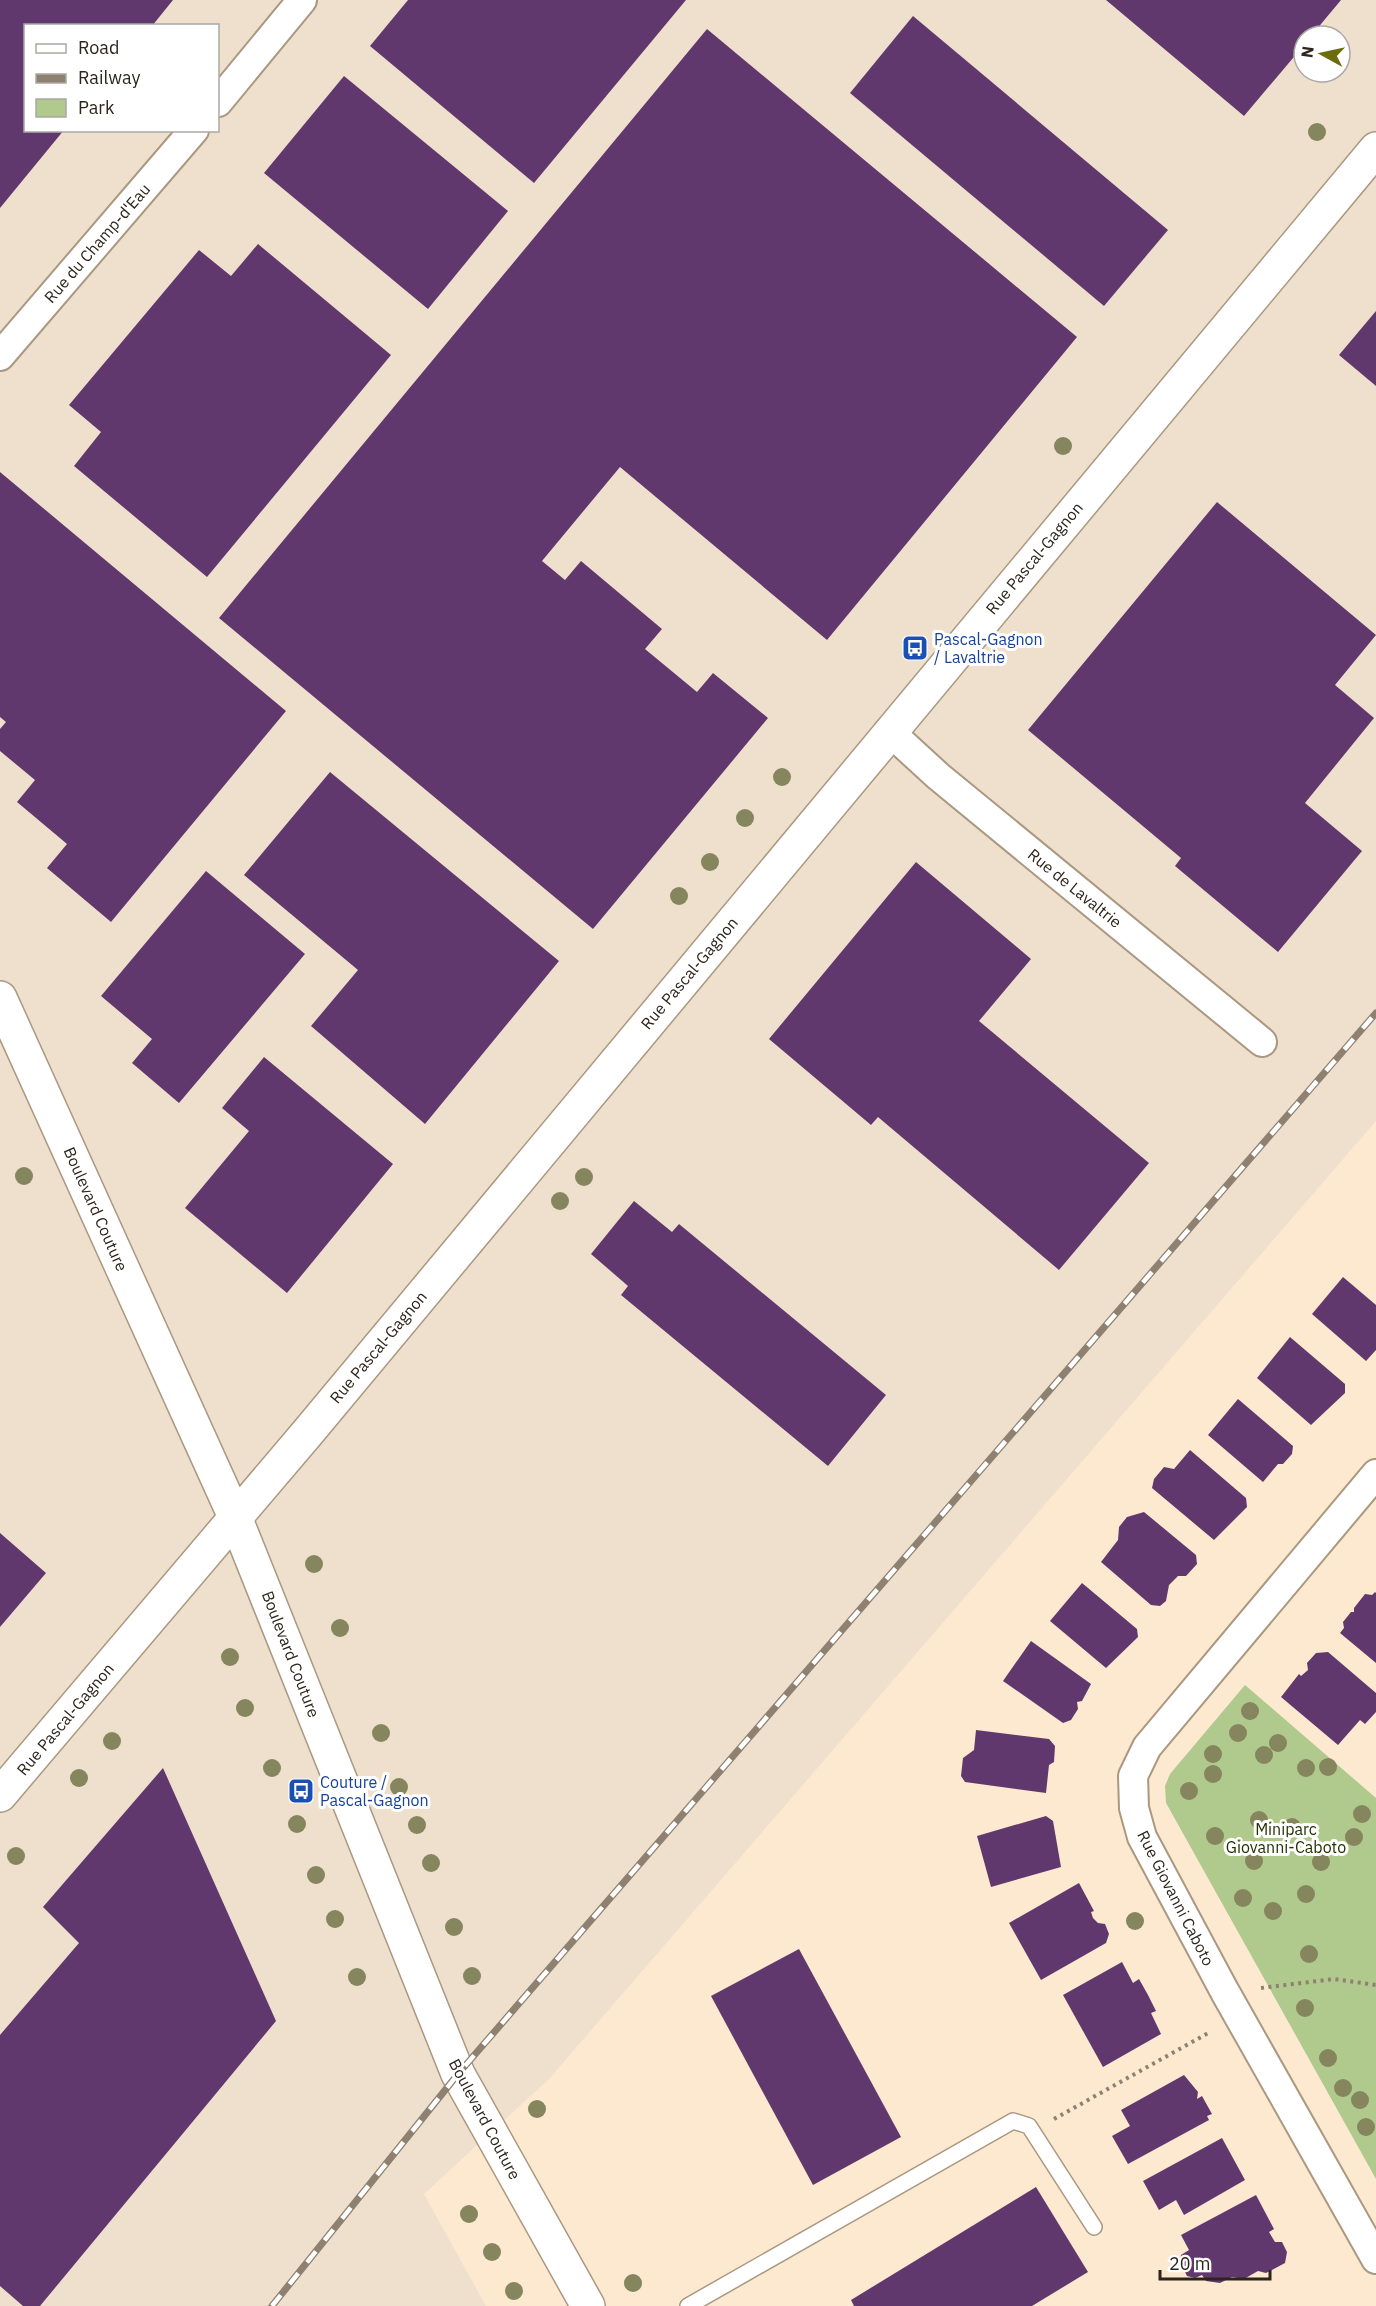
<svg xmlns="http://www.w3.org/2000/svg" width="1376" height="2306" font-family="'IBM Plex Sans',sans-serif">
	<style>
		.industrial { fill: #efe0ce; fill-rule: evenodd }
		.green { fill: #b0c98c }
		.building { fill: #61386e }
		.lines { fill: none; stroke-linecap: round; stroke-linejoin: round }
		.service-casing { stroke: #aa9880; stroke-width: 18 }
		.minor-casing { stroke: #aa9880; stroke-width: 32 }
		.tertiary-casing { stroke: #aa9880; stroke-width: 36 }
		.path { stroke: #8e8171; stroke-width: 4; stroke-dasharray: 3 4.5; stroke-linecap: butt }
		.service { stroke: #fff; stroke-width: 15 }
		.minor { stroke: #fff; stroke-width: 28 }
		.tertiary { stroke: #fff; stroke-width: 33 }
		.rail-casing { stroke: #8e8171; stroke-width: 7 }
		.rail { stroke: #fff; stroke-width: 4.5; stroke-dasharray: 14; stroke-linecap: butt }
		.tree { fill: #85855e }
		.labels { text-anchor: middle; dominant-baseline: central; stroke-width: 6; stroke-linejoin: round; paint-order: stroke }
		.street-label { font-size: 16px; fill: #2c251c; stroke: #fff }
		.transit-label { font-size: 16px; fill: #164399; stroke: #fff; text-anchor: start }
		.park-label { font-size: 16px; fill: #233300; stroke: #fff }
	</style>
	<rect width="100%" height="100%" fill="#fde9d0"/>
	<!-- industrial -->
	<path class="industrial" d="M0,0H1376V1121L549,2079L424,2194L486,2306H0ZM26,26H218V130H26ZM1304,36H1340V72H1304Z"/>
	<!-- green -->
	<path class="green" d="M1245,1685L1376,1798V2179L1166,1803L1165,1786L1170,1774Z"/>
	<!-- building -->
	<g class="building">
		<path d="M0,0H173L152,26H26V130H64L0,208Z"/>
		<path d="M408,0H686L534,183L370,46Z"/>
		<path d="M1106,0H1341L1311,36H1304V45L1244,116Z"/>
		<path d="M913,16L1168,230L1104,306L850,93Z"/>
		<path d="M707,29L1077,337L827,640L620,467L542,561L565,580L581,561L662,629L645,649L697,692L713,673L768,718L593,929L219,618Z"/>
		<path d="M344,76L508,211L428,309L264,173Z"/>
		<path d="M258,244L391,355L207,577L74,466L101,432L69,405L199,250L231,276Z"/>
		<path d="M1376,311V386L1339,355Z"/>
		<path d="M0,472L286,711L111,922L47,868L67,844L17,802L35,780L0,751V729L6,722L0,717Z"/>
		<path d="M1217,502L1376,635L1335,685L1374,718L1305,803L1362,851L1278,952L1175,866L1181,858L1028,730Z"/>
		<path d="M330,772L559,961L425,1124L311,1026L358,970L244,875Z"/>
		<path d="M916,862L1031,959L979,1021L1149,1163L1059,1270L878,1117L871,1125L769,1039Z"/>
		<path d="M206,871L305,954L179,1103L132,1063L152,1039L101,996Z"/>
		<path d="M264,1057L393,1164L287,1293L185,1208L249,1131L222,1108Z"/>
		<path d="M634,1201L672,1232L679,1224L886,1395L828,1466L621,1295L628,1286L591,1254Z"/>
		<path d="M1343,1277L1376,1305V1350L1366,1361L1312,1314Z"/>
		<path d="M1290,1337L1345,1384V1393L1311,1425L1257,1378Z"/>
		<path d="M1238,1399L1293,1446L1292,1454L1283,1464H1278L1263,1482L1208,1435Z"/>
		<path d="M1190,1450L1246,1498L1247,1507L1214,1540L1152,1488L1154,1479L1164,1467L1174,1469Z"/>
		<path d="M1144,1512L1196,1555L1197,1564L1186,1576H1178L1169,1585L1166,1601L1160,1606L1151,1605L1101,1562L1118,1540L1119,1527L1127,1517Z"/>
		<path d="M0,1533L46,1573L0,1627Z"/>
		<path d="M1082,1583L1137,1629L1138,1637L1106,1668L1050,1621Z"/>
		<path d="M1375,1592L1376,1593V1663L1340,1633L1344,1628L1343,1622L1351,1612H1354V1608L1365,1594L1372,1595Z"/>
		<path d="M1031,1641L1091,1684L1082,1701L1077,1702L1078,1709L1071,1720L1063,1723L1003,1681Z"/>
		<path d="M1328,1652L1376,1693V1712L1365,1724L1360,1720L1338,1745L1281,1697L1299,1674L1301,1676L1308,1670L1307,1663L1316,1653Z"/>
		<path d="M976,1730L1049,1739L1055,1746L1054,1762L1049,1765L1046,1793L965,1782L961,1776L963,1758L974,1750Z"/>
		<path d="M163,1768L276,2021L40,2306H23L0,2286V2035L79,1943L43,1907Z"/>
		<path d="M1046,1816L1053,1821L1061,1867L991,1887L977,1836Z"/>
		<path d="M1079,1883L1094,1911L1091,1912L1093,1918L1098,1923L1105,1924L1109,1934L1106,1943L1041,1980L1009,1923Z"/>
		<path d="M799,1949L901,2137L813,2185L711,1996Z"/>
		<path d="M1122,1962L1133,1983L1139,1979L1148,1995L1156,2011L1151,2013L1161,2034L1103,2067L1063,1995Z"/>
		<path d="M1184,2075L1198,2092L1197,2099L1202,2096L1212,2114L1207,2116L1209,2120L1128,2164L1112,2136L1130,2126L1121,2110Z"/>
		<path d="M1222,2138L1245,2180L1184,2215L1176,2200L1159,2210L1143,2181Z"/>
		<path d="M1036,2187L1088,2272L1032,2306H854L851,2300Z"/>
		<path d="M1256,2195L1274,2229L1269,2232L1275,2242H1282L1287,2252L1285,2263L1266,2273L1258,2271L1244,2279L1232,2277L1220,2283L1206,2281L1202,2275L1195,2278L1187,2276L1180,2262L1181,2255L1189,2250L1181,2235Z"/>
	</g>
	<g class="lines">
		<!-- service casing -->
		<g class="service-casing">
			<path id="service" d="M688,2306L1013,2121L1029,2126L1094,2227"/>
		</g>
		<!-- minor casing -->
		<g class="minor-casing">
			<g id="minor">
				<path d="M218,102L302,0"/>
				<path d="M0,356L194,130"/>
				<path d="M889,731L938,776L1262,1042"/>
				<path d="M1376,1474L1147,1747L1133,1776L1134,1808L1142,1837L1225,1992L1376,2259"/>
			</g>
		</g>
		<!-- tertiary casing -->
		<g class="tertiary-casing">
			<g id="tertiary">
				<path d="M0,998L235,1517L458,2074L588,2306"/>
				<path d="M0,1795L309,1431L1376,149"/>
			</g>
		</g>
		<!-- path -->
		<g class="path">
			<path d="M1261,1988L1334,1979L1376,1985"/>
			<path d="M1054,2119L1210,2032"/>
		</g>
		<!-- service -->
		<use href="#service" class="service"/>
		<!-- minor -->
		<use href="#minor" class="minor"/>
		<!-- tertiary -->
		<use href="#tertiary" class="tertiary"/>
		<!-- rail casing -->
		<g class="rail-casing">
			<path id="rail" d="M272,2306L458,2074L1376,1013"/>
		</g>
		<!-- rail -->
		<use href="#rail" class="rail"/>
	</g>
	<!-- trees -->
	<g class="tree">
		<circle cx="1317" cy="132" r="9"/>
		<circle cx="1063" cy="446" r="9"/>
		<circle cx="782" cy="777" r="9"/>
		<circle cx="745" cy="818" r="9"/>
		<circle cx="710" cy="862" r="9"/>
		<circle cx="679" cy="896" r="9"/>
		<circle cx="24" cy="1176" r="9"/>
		<circle cx="584" cy="1177" r="9"/>
		<circle cx="560" cy="1201" r="9"/>
		<circle cx="314" cy="1564" r="9"/>
		<circle cx="340" cy="1628" r="9"/>
		<circle cx="230" cy="1657" r="9"/>
		<circle cx="245" cy="1708" r="9"/>
		<circle cx="1250" cy="1711" r="9"/>
		<circle cx="381" cy="1733" r="9"/>
		<circle cx="1238" cy="1733" r="9"/>
		<circle cx="112" cy="1741" r="9"/>
		<circle cx="1278" cy="1743" r="9"/>
		<circle cx="1213" cy="1754" r="9"/>
		<circle cx="1264" cy="1755" r="9"/>
		<circle cx="1328" cy="1767" r="9"/>
		<circle cx="272" cy="1768" r="9"/>
		<circle cx="1306" cy="1768" r="9"/>
		<circle cx="1213" cy="1774" r="9"/>
		<circle cx="79" cy="1778" r="9"/>
		<circle cx="399" cy="1787" r="9"/>
		<circle cx="1189" cy="1791" r="9"/>
		<circle cx="1362" cy="1814" r="9"/>
		<circle cx="1259" cy="1820" r="9"/>
		<circle cx="297" cy="1824" r="9"/>
		<circle cx="417" cy="1825" r="9"/>
		<circle cx="1292" cy="1827" r="9"/>
		<circle cx="1215" cy="1836" r="9"/>
		<circle cx="1354" cy="1837" r="9"/>
		<circle cx="16" cy="1856" r="9"/>
		<circle cx="1254" cy="1861" r="9"/>
		<circle cx="1321" cy="1862" r="9"/>
		<circle cx="431" cy="1863" r="9"/>
		<circle cx="316" cy="1875" r="9"/>
		<circle cx="1306" cy="1894" r="9"/>
		<circle cx="1243" cy="1898" r="9"/>
		<circle cx="1273" cy="1911" r="9"/>
		<circle cx="335" cy="1919" r="9"/>
		<circle cx="1135" cy="1921" r="9"/>
		<circle cx="454" cy="1927" r="9"/>
		<circle cx="1309" cy="1954" r="9"/>
		<circle cx="472" cy="1976" r="9"/>
		<circle cx="357" cy="1977" r="9"/>
		<circle cx="1305" cy="2008" r="9"/>
		<circle cx="1328" cy="2058" r="9"/>
		<circle cx="1343" cy="2088" r="9"/>
		<circle cx="1360" cy="2100" r="9"/>
		<circle cx="537" cy="2109" r="9"/>
		<circle cx="1366" cy="2127" r="9"/>
		<circle cx="469" cy="2214" r="9"/>
		<circle cx="492" cy="2252" r="9"/>
		<circle cx="633" cy="2283" r="9"/>
		<circle cx="514" cy="2291" r="9"/>
	</g>
	<!-- icons -->
	<defs>
		<g id="bus-square" transform="scale(1.35)"><rect x="-9" y="-9" width="18" height="18" rx="4" fill="#1a4fb4" stroke="#fff"/><path d="M-5-6H5V4H4V6H2V4H-2V6H-4V4H-5ZM-3.5-4V0h7V-4ZM-3.5 1.2v1.5H-2V1.2ZM2 1.2v1.5H3.5V1.2Z" fill="#fff"/></g>
	</defs>
	<g fill-rule="evenodd">
		<use href="#bus-square" x="915" y="648"/>
		<use href="#bus-square" x="301" y="1791"/>
	</g>
	<g class="labels">
		<!-- street labels -->
		<g class="street-label">
			<text transform="translate(97 243) rotate(-49)">Rue du Champ-d'Eau</text>
			<text transform="translate(1034 558) rotate(-50)">Rue Pascal-Gagnon</text>
			<text transform="translate(1075 888) rotate(39)">Rue de Lavaltrie</text>
			<text transform="translate(689 973) rotate(-50)">Rue Pascal-Gagnon</text>
			<text transform="translate(96 1209) rotate(66)">Boulevard Couture</text>
			<text transform="translate(378 1347) rotate(-50)">Rue Pascal-Gagnon</text>
			<text transform="translate(291 1654) rotate(69)">Boulevard Couture</text>
			<text transform="translate(65 1719) rotate(-50)">Rue Pascal-Gagnon</text>
			<text transform="translate(1176 1898) rotate(63)">Rue Giovanni Caboto</text>
			<text transform="translate(485 2119) rotate(62)">Boulevard Couture</text>
		</g>
		<!-- transit labels -->
		<g class="transit-label">
			<text x="934" y="639">Pascal-Gagnon<tspan x="934" dy="18">/ Lavaltrie</tspan></text>
			<text x="320" y="1782">Couture /<tspan x="320" dy="18">Pascal-Gagnon</tspan></text>
		</g>
		<!-- park labels -->
		<g class="park-label">
			<text x="1286" y="1829">Miniparc<tspan x="1286" dy="18">Giovanni-Caboto</tspan></text>
		</g>
	</g>
	<!-- legend -->
	<rect x="24" y="24" width="195" height="108" fill="#ffffff" stroke="#aba8a4" stroke-width="1.5"/>
	<rect x="36" y="44" width="30" height="9" fill="#ffffff" stroke="#aba8a4" stroke-width="1.5"/>
	<text x="78" y="54" font-size="18" fill="#2c251c">Road</text>
	<rect x="36" y="74" width="30" height="9" fill="#8e8171" stroke="#aba8a4" stroke-width="1.5"/>
	<text x="78" y="84" font-size="18" fill="#2c251c">Railway</text>
	<rect x="36" y="99" width="30" height="18" fill="#b0c98c" stroke="#aba8a4" stroke-width="1.5"/>
	<text x="78" y="114" font-size="18" fill="#2c251c">Park</text>
	<!-- north arrow -->
	<g transform="translate(1322 54) rotate(278)"><circle r="28" fill="#ffffff" stroke="#aba8a4" stroke-width="1.5"/>
	<path d="M0-4.5L10 22L0 15L-10 22Z" fill="#6c6c0c"/>
	<text y="-9" font-size="16" font-weight="bold" text-anchor="middle" fill="#2c251c">N</text>
	</g>
	<!-- scale -->
	<path d="M1160 2270v9h110v-9" fill="none" stroke="#2c251c" stroke-width="3"/>
	<text x="1169" y="2270" font-size="18" fill="#2c251c" stroke="#ffffff" stroke-width="4.5" paint-order="stroke">20 m</text>
</svg>
